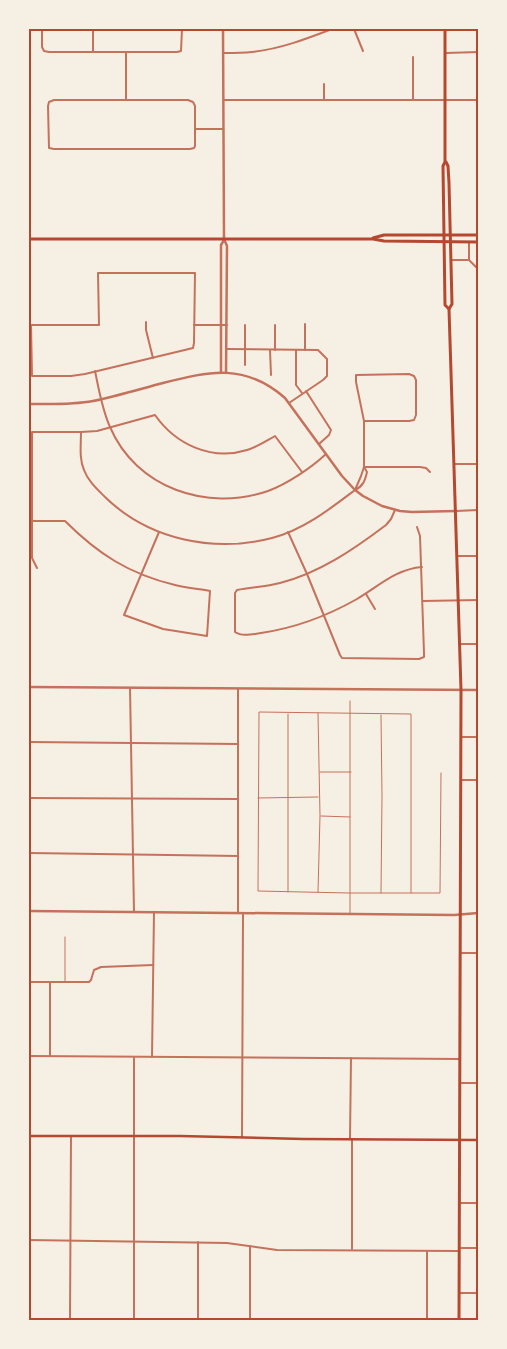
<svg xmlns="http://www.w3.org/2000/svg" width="507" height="1349" font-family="Karla,sans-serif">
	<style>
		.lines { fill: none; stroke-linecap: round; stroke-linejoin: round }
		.service { stroke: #c5725c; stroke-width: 1 }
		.minor { stroke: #c5725c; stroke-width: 2 }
		.tertiary { stroke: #c5725c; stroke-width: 2.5 }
		.secondary { stroke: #b5482f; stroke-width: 2.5 }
		.primary { stroke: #b5482f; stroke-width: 3 }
		.neatline { fill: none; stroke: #b5482f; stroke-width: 2 }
	</style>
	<rect width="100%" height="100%" fill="#f6efe4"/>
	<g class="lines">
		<!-- service -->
		<g class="service">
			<path d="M318,713L320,816L318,892"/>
			<path d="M381,715L382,796L381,893"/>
			<path d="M320,772H351"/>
			<path d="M258,798L318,797"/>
			<path d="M321,816L350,817"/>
			<path d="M288,892V714"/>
			<path d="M411,893V714L259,712L258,891L349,893H440L441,773"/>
			<path d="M350,913V701"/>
			<path d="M65,981V937"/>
		</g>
		<!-- minor -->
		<g class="minor">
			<path d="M42,29V47L44,51L49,52H177L181,51L182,29"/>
			<path d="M93,29V51"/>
			<path d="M354,29L363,51"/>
			<path d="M126,52V100"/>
			<path d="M224,53C233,53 242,53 252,52C280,49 306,39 332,29"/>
			<path d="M446,53L478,52"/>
			<path d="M413,57V100"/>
			<path d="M324,84V99"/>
			<path d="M54,100H188L193,102L195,106V146L194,148L190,149H54L49,148L48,106L49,102Z"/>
			<path d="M224,100H478"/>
			<path d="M195,129H223"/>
			<path d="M469,242V260"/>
			<path d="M451,260H469L478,269"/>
			<path d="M98,273H195L194,343L193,348L85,374L71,376H32L31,325H99Z"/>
			<path d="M146,322V330L153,358"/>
			<path d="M194,325H227"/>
			<path d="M245,325V365"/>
			<path d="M227,349L318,350L327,359V376L323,380L289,403"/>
			<path d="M270,350L271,375"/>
			<path d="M275,350V325"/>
			<path d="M296,350V385L302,393"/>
			<path d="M305,350V324"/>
			<path d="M95,371C99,390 102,409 110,427C136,488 207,512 268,491C287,484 311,468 326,454"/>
			<path d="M306,391L331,430L329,435L319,444"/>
			<path d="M81,432C81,445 79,459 84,470C88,481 97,489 105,497C149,540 214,553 272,538C303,530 330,509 355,490C363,486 365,481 367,472L364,467"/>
			<path d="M454,464H478"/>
			<path d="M364,467H420L426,468L430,472"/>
			<path d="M355,490L361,476L364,467V421L356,382V375L409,374L414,376L416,380V415L414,420L409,421H364"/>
			<path d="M395,510L391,519L386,525C353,550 319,573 280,583C265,587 251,587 237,590L235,593V632C242,637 253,634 261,633C295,628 327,616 357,599C379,586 396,569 422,567"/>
			<path d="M456,511L478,510"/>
			<path d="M29,521H65C98,554 129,574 175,585C187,588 199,589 210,591L207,636L163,629L124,615L159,532"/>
			<path d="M288,532L307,574L340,655L342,658L419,659L424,657V653L420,536L417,527"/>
			<path d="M458,556H478"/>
			<path d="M37,568L32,558V432H81L97,431L155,415C176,445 212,461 247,450C257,447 266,441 275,436L302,472"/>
			<path d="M366,594L375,609"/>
			<path d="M423,601L478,600"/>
			<path d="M461,644H478"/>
			<path d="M130,688L134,912"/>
			<path d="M238,689V913"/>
			<path d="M461,737H478"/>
			<path d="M29,742L238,744"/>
			<path d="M461,780H478"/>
			<path d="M29,798L238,799"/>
			<path d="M29,853L238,856"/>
			<path d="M461,953H478"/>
			<path d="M29,982H89L91,980L94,970L101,967L153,965"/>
			<path d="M29,1056L460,1059"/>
			<path d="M50,1056V982"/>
			<path d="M152,1057L154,912"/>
			<path d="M461,1083H478"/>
			<path d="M242,1137L243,913"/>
			<path d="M350,1138L351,1058"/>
			<path d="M461,1203H478"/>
			<path d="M29,1240L227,1243L277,1250L458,1251"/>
			<path d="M461,1248H478"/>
			<path d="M352,1249V1139"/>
			<path d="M459,1293H478"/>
			<path d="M70,1320L71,1136"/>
			<path d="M134,1320V1058"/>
			<path d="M198,1320V1242"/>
			<path d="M250,1320V1246"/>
			<path d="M427,1320V1251"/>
		</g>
		<!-- tertiary -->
		<g class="tertiary">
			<path d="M223,29L224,239L227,246L226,373"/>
			<path d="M221,372V245L224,240"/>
			<path d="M29,404C50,404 72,405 93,401C117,396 140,389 163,383C210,371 245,363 285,398L342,476L355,490L363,496L382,506L400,511L412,512L456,511"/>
			<path d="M29,687L478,690"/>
			<path d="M29,911L454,915L478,913"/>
		</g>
		<!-- secondary -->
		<path class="secondary" d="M29,1136H180L303,1139L478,1140"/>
		<!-- primary -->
		<g class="primary">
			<path d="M445,29V162L443,166L445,305L449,309L461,690L459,1320"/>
			<path d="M446,162L448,166L449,183L452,304L449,309"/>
			<path d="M373,238L384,235H478"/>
			<path d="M29,239H373L384,241L478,242"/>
		</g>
	</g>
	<!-- border -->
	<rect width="507" height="1349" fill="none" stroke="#f6efe4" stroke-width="60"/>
	<rect x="30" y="30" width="447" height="1289" class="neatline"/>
</svg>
